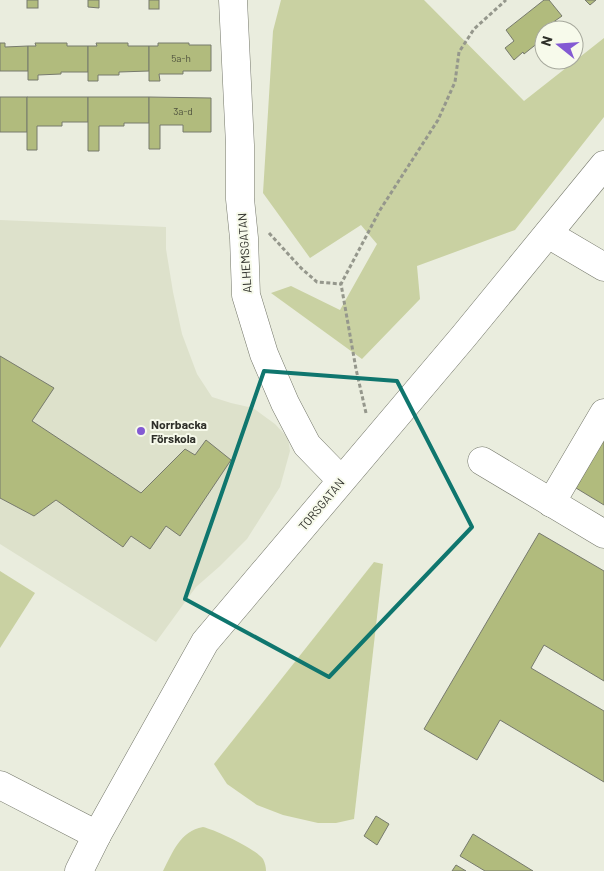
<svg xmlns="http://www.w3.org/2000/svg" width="604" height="871" font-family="Barlow,sans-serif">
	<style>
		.built { fill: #dde1cb }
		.green { fill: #c9d1a2 }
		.building { fill: #b1bb7d; stroke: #777a6d }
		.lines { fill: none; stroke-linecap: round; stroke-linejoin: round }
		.minor-casing { stroke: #74776a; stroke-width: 29 }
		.major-casing { stroke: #74776a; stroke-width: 29 }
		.path { stroke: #95978c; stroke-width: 3; stroke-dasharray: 4 2.5; stroke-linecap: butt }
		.minor { stroke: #fff; stroke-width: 28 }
		.major { stroke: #fff; stroke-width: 28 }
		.marked { fill: none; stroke: #0f766e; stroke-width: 4; stroke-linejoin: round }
		.poi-dot { fill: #835ad3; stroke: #f7faeb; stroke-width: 2 }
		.labels { text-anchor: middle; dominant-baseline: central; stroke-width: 4; stroke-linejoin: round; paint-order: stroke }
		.number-label { font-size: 10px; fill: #4f523e }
		.street-label { font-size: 12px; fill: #2e2f29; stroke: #f7faeb }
		.poi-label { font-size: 12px; font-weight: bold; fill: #2e2f29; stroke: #f7faeb; text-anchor: start }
	</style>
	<rect width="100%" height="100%" fill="#eaedde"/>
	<!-- built -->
	<path class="built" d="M0,220L166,227V249L173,292L182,334L197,374L212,397L231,403L253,408L275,424L288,438L290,451L280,487L247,539L220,566L196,587L156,642L0,544Z"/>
	<!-- green -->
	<g class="green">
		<path d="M281,0H424L524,101L604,38V117L515,230L417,266L420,299L362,359L271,293L291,286L340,310L377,244L361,225L310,258L263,193L273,31Z"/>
		<path d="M374,562L383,564L354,819L336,823H318L283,815L257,805L227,784L214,764Z"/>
		<path d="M0,571L35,593L0,648Z"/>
		<path d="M203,827C216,830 256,849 263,859C265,863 266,867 266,871H163C173,852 180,831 203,827Z"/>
	</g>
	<!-- building -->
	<g class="building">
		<rect x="27" y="0" width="11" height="8"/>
		<path d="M88,0H99V8L88,7Z"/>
		<rect x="149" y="0" width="10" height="9"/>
		<path d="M544,0H549L562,16L552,23L556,28L554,30H544V38L524,54L523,52L514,60L505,48L514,41L506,30Z"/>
		<path d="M585,0H596L590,5Z"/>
		<path d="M0,43H5V47L28,46V71H0Z"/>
		<path d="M35,43H67V46H88V72H61V74L38,75V80H28V46H36Z"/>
		<path d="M96,43H128V46H149V71L119,72V75H98V81H88V46H97Z"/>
		<path d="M158,43H189V45H211V71H183V74H159L160,81H149V46H158Z"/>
		<rect x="0" y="97" width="27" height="35"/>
		<path d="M27,97H88V122H62V126H37V150H27Z"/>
		<path d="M88,97H149V123H124V126H99V151H88Z"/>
		<path d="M149,97L211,98V132H183V125H160V149H149Z"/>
		<path d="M0,356L54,388L32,421L141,493L185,449L195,455L206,440L231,460L180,536L166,526L150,549L131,536L123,547L56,500L34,516L0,498Z"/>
		<path d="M604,439V505L576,488Z"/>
		<path d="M539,533L604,571V681L544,645L531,668L604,711V782L500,720L477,760L424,729Z"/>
		<path d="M376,816L389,824L377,845L364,836Z"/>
		<path d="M473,834L533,871H485L460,856Z"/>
		<path d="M456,865L466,871H452Z"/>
	</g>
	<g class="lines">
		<!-- minor casing -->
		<g class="minor-casing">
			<g id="minor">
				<path d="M233,0L240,145V199L244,238L246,295L264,354L285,403L307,445L341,480"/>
				<path d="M548,234L604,267"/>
				<path d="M482,461L604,534"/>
				<path d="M551,503L604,413"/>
				<path d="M0,785L97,835"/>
			</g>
		</g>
		<!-- major casing -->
		<g class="major-casing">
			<path id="major" d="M79,871L97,835L205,642L464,336L604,165"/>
		</g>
		<!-- path -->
		<g class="path">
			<path d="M269,233L301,268L317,282L341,284"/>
			<path d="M366,413L356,369L341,284L380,210L438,120L455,82L459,52L474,29L506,0"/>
		</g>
		<!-- minor -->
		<use href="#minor" class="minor"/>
		<!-- major -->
		<use href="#major" class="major"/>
	</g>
	<!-- marked area -->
	<path class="marked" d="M264,371L397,381L472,527L329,677L185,599Z"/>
	<!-- markers -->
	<circle class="poi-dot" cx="141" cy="431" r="5"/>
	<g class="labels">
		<!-- number labels -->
		<g class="number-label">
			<text x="181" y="58">5a-h</text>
			<text x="183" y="111">3a-d</text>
		</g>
		<!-- street labels -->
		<g class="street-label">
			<text transform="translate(244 253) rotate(-94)">ALHEMSGATAN</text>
			<text transform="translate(321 504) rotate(-50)">TORSGATAN</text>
		</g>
		<!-- poi labels -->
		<g class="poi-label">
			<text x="151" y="424">Norrbacka<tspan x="151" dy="14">Förskola</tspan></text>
		</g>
	</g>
	<!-- north arrow -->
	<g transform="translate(559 45) rotate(287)"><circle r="24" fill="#f7faeb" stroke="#a7a99d"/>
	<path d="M0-4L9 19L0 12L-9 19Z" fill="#835ad3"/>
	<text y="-8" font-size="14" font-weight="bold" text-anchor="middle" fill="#2e2f29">N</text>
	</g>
</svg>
